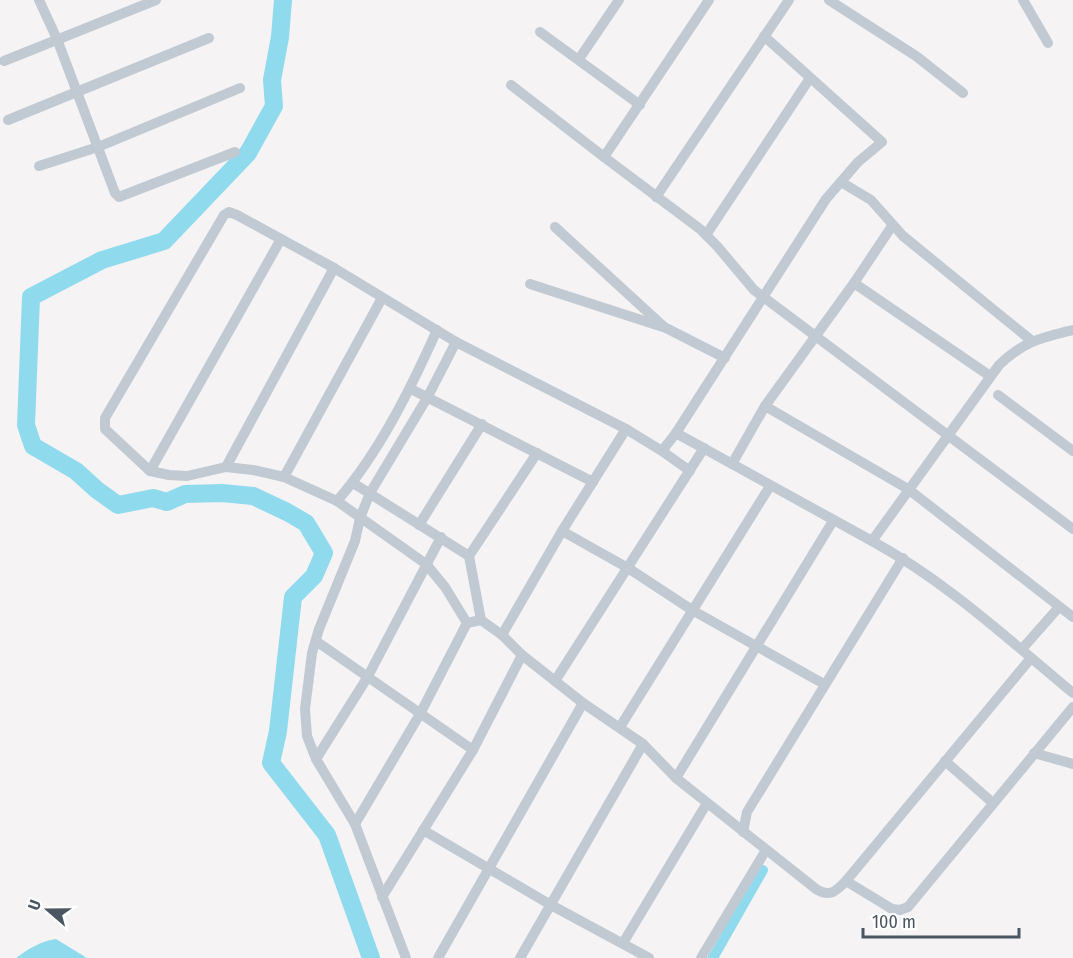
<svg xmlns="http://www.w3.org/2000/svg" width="1073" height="958" font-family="'Fira Sans Condensed',sans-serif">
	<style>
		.water { fill: #90daee }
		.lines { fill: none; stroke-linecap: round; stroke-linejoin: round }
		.canal { stroke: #90daee; stroke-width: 10 }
		.river { stroke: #90daee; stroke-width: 18 }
		.minor { stroke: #c1cad2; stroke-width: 10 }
	</style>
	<rect width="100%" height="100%" fill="#f5f3f3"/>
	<!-- water -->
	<path class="water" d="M56,939L87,958H16C28,949 41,941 56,939Z"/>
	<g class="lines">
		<!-- canal -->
		<path class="canal" d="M713,958L763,870"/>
		<!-- river -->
		<path class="river" d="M283,0L280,37L272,80L274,106L248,153L164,241L102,260L31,297L26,425L33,446L76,471L97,490L118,505L153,498L167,502L185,494L222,493L253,496L287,512L306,523L324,553L314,576L293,597L278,731L271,763L327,835L371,958"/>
		<!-- minor -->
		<g class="minor">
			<path d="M39,0L57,39L115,193L119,197L235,152"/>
			<path d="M709,0L604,157L700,229L717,246L754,290L1073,529"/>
			<path d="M829,0L916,56L963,93"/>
			<path d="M1023,0L1048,43"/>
			<path d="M540,32L640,105"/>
			<path d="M764,36L882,142L858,162L826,199L676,433L872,541L999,365C1024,341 1041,338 1073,330"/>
			<path d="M579,59L619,0"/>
			<path d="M4,61L156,0"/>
			<path d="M511,85L604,157"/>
			<path d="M8,120L209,38"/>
			<path d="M39,166L98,147L240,88"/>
			<path d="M841,182L871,200L903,236L1032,341"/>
			<path d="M656,197L789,0"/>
			<path d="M555,227L663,326"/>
			<path d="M706,235L810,78"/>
			<path d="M854,283L990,376"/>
			<path d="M530,284L666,328L725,358"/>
			<path d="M411,389L593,482"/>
			<path d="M998,395L1073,451"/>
			<path d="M765,406L908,489L1073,617"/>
			<path d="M662,451L690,471"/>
			<path d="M537,453L469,556L481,620L502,635L522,655L583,703L643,744L676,778L816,889C830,898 836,891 846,881"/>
			<path d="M732,464L765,406L854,283L892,226"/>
			<path d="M226,467L334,268"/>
			<path d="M150,471L281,239"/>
			<path d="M284,477L382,298"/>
			<path d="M353,483L469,556"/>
			<path d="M337,501C379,453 411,388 437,330"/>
			<path d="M419,525L482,424"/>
			<path d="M562,531L628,568L692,610L824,684"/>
			<path d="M872,541C947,582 1008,639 1073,693"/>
			<path d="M481,620L467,623L445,587L426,564L337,501L284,477L253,470L226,467L187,476L169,475L150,471L105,429V418L224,215L229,212L237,215L334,268L456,342L626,429L662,451L676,433"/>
			<path d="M502,635L562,531L626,429"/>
			<path d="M316,641L473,750"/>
			<path d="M1022,649L1059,607"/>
			<path d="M1031,658L846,881L892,909L900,910L908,907L1073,707"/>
			<path d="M555,681L704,448"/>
			<path d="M620,727L770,486"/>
			<path d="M1034,753L1073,764"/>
			<path d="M316,759L367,678L441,537"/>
			<path d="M945,761L993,803"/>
			<path d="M676,778L833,521"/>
			<path d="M355,824L420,714L467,623"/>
			<path d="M423,830L551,905L649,958"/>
			<path d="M743,832L747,812L903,558"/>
			<path d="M382,897L473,750L522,655"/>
			<path d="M623,943L707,803"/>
			<path d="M406,958L355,824L316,759L307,736L305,709L312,653L319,629L355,541L360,518L370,493L427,398L456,342"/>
			<path d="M438,958L583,703"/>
			<path d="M520,958L643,744"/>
			<path d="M701,958L766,850"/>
		</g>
	</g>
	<!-- north arrow -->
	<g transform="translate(48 910) rotate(290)" stroke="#ffffff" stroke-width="4.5" paint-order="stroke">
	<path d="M0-4.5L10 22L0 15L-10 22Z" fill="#4a5661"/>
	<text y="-9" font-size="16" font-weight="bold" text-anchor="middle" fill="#4a5661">U</text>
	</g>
	<!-- scale -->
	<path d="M863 928v9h156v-9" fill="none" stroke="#4a5661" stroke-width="3"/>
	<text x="872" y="928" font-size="18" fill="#4a5661" stroke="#ffffff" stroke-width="4.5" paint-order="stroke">100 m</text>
</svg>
